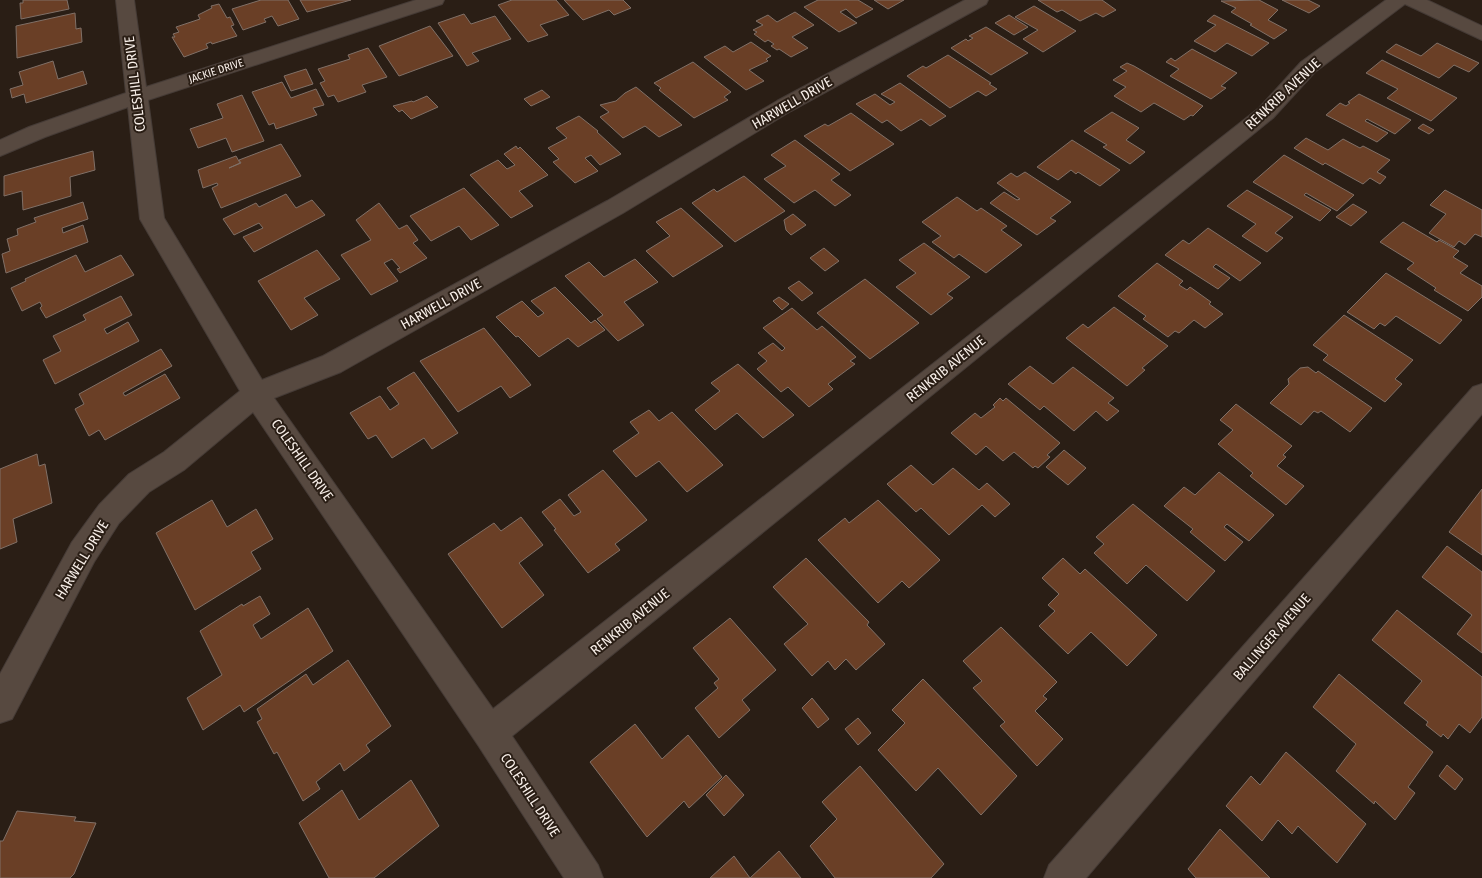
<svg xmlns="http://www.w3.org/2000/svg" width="1482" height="878" font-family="'Fira Sans Condensed',sans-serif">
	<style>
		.building { fill: #6a3f26; stroke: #807067 }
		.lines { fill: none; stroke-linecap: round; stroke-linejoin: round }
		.minor-casing { stroke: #453b36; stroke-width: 2 }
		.minor { fill: #574940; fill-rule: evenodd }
		.labels { text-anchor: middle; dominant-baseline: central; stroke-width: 4; stroke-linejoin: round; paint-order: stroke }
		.far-street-label { font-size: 11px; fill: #f8efe9; stroke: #2a1e15 }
		.street-label { font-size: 14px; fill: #f8efe9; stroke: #2a1e15 }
	</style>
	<rect width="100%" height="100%" fill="#2a1e15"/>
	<!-- building -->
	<g class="building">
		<path d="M23,0H67L69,9L21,19L20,3H23Z"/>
		<path d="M261,0H288L299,19L278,26L272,16L264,19L266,22L243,30L232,9Z"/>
		<path d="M300,0H351L307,12Z"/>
		<path d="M512,0H556L569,15L540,25L548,35L528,42L498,5Z"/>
		<path d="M564,0H623L631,8L614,15L609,10L583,20Z"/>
		<path d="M818,0H858L873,9L856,18L846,9L840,12L857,23L839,32L804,7Z"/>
		<path d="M874,0H904L888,9Z"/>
		<path d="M1038,0H1102L1116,10L1103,17L1096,13L1080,21L1062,10L1057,12Z"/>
		<path d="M1259,0L1278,10L1268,20L1287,30L1274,39L1250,25L1252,24L1231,12L1236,8L1221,1Z"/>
		<path d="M1282,0H1308L1320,6L1309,13Z"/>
		<path d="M219,4L227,18L230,17L234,25L231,26L237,36L212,44L211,42L206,44L208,48L184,57L172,37H175L173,34L179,32L176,27L200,19L198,15L212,8L211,6Z"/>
		<path d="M1034,6L1076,31L1043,52L1023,39L1038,30L1015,17Z"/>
		<path d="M795,12L814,25L792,37L808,48L791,57L779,49L777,50L771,46L774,44L768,40L765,42L754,34L757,32L753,30L763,25L756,21L768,15L777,22Z"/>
		<path d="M75,13L76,29L81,28L82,42L17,58L16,26Z"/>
		<path d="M464,14L471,24L495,16L511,39L472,53L479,61L467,66L438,23Z"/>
		<path d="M1009,15L1028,27L1014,35L995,23Z"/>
		<path d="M1214,15L1269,43L1252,56L1227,43L1215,52L1194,41L1216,25L1207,21Z"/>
		<path d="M430,26L453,56L399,76L379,46Z"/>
		<path d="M986,27L1028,53L991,75L951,48L966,39L968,41L973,38L969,36Z"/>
		<path d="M751,42L771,56L766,59L768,61L749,70L764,81L746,90L704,57L725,46L733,52Z"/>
		<path d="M1437,43L1479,63L1469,72L1454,65L1439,78L1386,52L1396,44L1421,56Z"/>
		<path d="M368,48L387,77L362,85L366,92L338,102L334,95L328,97L320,83L325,81L318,69L350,59L348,55Z"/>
		<path d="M1192,49L1237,73L1221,86L1226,88L1211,99L1170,76L1179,69L1166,62L1171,58L1175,61Z"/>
		<path d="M948,55L991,83L989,84L997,89L986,96L978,91L950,108L907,76L923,66L926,68Z"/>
		<path d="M1382,60L1457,98L1431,121L1387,98L1398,89L1366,73Z"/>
		<path d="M53,61L58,79L83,71L87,84L26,103L24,94L12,98L10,89L23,85L19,72Z"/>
		<path d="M693,62L731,92L724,97L728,100L694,118L659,90L661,88L654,83Z"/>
		<path d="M1127,63L1134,66L1203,106L1193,116L1191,115L1184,120L1154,103L1141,112L1114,96L1126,87L1113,80L1127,71L1120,67Z"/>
		<path d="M306,69L313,84L291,91L284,76Z"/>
		<path d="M282,82L291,98L316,89L324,105L313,108L317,115L276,129L274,123L269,125L252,92Z"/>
		<path d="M900,83L946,116L930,126L921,119L901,131L887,120L882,123L856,104L875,94L890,105L895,102L881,94Z"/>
		<path d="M636,87L682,125L659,137L645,126L623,138L600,117L609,112L600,105L616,101L625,93Z"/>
		<path d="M542,90L550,97L531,106L524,99Z"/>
		<path d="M1359,94L1411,120L1395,134L1367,119L1365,121L1388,133L1377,142L1326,115L1340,103L1346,106L1350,103L1348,102Z"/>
		<path d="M242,95L264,141L232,152L226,138L198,148L190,129L223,118L217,104Z"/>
		<path d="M427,96L438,107L411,119L402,110L399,112L393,106L412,101L413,102Z"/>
		<path d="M1112,112L1139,128L1126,140L1145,152L1130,164L1103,147L1107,145L1084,131Z"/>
		<path d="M851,113L894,144L850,171L804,136L825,124L828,126Z"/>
		<path d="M579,116L598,131L597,132L621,154L600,165L591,155L585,158L598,171L575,183L553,162L559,159L548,148L567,138L556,128Z"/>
		<path d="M1423,124L1434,130L1429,134L1418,128Z"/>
		<path d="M1306,138L1328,150L1343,139L1360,148L1363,146L1390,160L1377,172L1386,177L1380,184L1370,178L1363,184L1325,163L1323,165L1294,148Z"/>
		<path d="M795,140L840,174L831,180L851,195L835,206L815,190L794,203L764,179L786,166L771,155Z"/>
		<path d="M1072,140L1120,170L1100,186L1078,172L1076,174L1071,170L1058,180L1037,167Z"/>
		<path d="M281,144L301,176L221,208L212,188L218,185L217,183L203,188L198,170L236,156L240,163L229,168L241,163L239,160Z"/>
		<path d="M516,146L518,149L520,147L548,175L519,191L533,206L511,218L470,175L498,160L507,169L515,165L504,154Z"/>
		<path d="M93,151L95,170L70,177L71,196L23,210L22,191L4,196V176Z"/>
		<path d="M1284,155L1354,195L1337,211L1306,193L1304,195L1331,210L1320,221L1253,182Z"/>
		<path d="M1025,172L1071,202L1050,218L1056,221L1037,235L990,203L1004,192L1017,200L1020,199L997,183L1011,173L1017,177Z"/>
		<path d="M744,176L785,211L735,242L692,203L714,189L717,192Z"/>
		<path d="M464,188L499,225L471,240L459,226L431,241L410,216Z"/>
		<path d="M1247,190L1293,217L1275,233L1283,238L1267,252L1242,236L1256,224L1227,206Z"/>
		<path d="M1445,190L1482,210V237L1475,234L1465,245L1459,241L1454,247L1429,233L1446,214L1430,205Z"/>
		<path d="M286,194L296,208L312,200L325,215L254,252L243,237L263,228L259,223L234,235L223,219L256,203L259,207Z"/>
		<path d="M957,197L977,211L981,208L1007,226L1001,230L1022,245L986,273L959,254L954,258L932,242L941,236L922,222Z"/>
		<path d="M83,202L88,219L62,228L63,233L83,225L88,242L6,273L2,254L10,251L7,239L18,235L17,229L36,222L34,218Z"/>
		<path d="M379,203L399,229L407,225L418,240L413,243L427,258L400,273L397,269L400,268L392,259L384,263L398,281L371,295L341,255L371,240L356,220Z"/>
		<path d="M1353,204L1367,212L1351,226L1336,217Z"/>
		<path d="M681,208L723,246L673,277L646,251L670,236L656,222Z"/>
		<path d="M793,214L806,225L791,235L786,230L784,220Z"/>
		<path d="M1403,222L1437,242L1439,240L1459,251L1453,257L1468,266L1460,273L1482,286V297L1468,311L1434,290L1436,288L1407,269L1414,263L1380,242Z"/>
		<path d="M1208,228L1261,263L1240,281L1216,264L1213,267L1230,278L1218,289L1165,255L1183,240L1189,244Z"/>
		<path d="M924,243L970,277L947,294L953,298L931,315L896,287L916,273L899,260Z"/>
		<path d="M824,248L839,261L825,271L810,258Z"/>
		<path d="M317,250L340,279L304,298L318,315L291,330L258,281Z"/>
		<path d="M76,255L85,272L121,255L134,275L46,318L40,308L42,306L40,302L22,311L11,288L26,281L25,279Z"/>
		<path d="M635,259L658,282L624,302L644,325L618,341L597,319L603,315L565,276L589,262L604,277Z"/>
		<path d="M1157,263L1183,281L1179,285L1187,290L1190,287L1211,302L1209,304L1223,314L1205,328L1194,320L1179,333L1175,331L1168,337L1143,319L1146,316L1118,296Z"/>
		<path d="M1386,273L1462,320L1440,344L1396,316L1385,326L1380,323L1374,329L1347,312Z"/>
		<path d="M865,279L919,323L870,359L817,313Z"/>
		<path d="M799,281L813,293L802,301L788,288Z"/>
		<path d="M555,287L591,323L595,320L605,330L578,347L568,338L539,357L518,336L516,337L496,317L522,301L538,317L544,313L531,301Z"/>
		<path d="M121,296L132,315L104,329L107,334L128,322L139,341L55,384L43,360L61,351L53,336L86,320L83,315Z"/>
		<path d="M779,297L789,304L782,310L773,301Z"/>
		<path d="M1114,307L1168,346L1142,368L1145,370L1127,386L1066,338L1083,324L1088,328Z"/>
		<path d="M792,308L817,330L822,326L856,357L850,361L855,364L828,384L833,389L809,407L788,387L781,392L757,369L767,361L758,353L773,343L782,351L785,348L763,328Z"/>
		<path d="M1344,315L1413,360L1395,379L1402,384L1385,402L1323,360L1328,355L1313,345Z"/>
		<path d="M484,328L531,385L510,398L501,386L458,412L420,361Z"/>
		<path d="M161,349L172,366L123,393L125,396L165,374L180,398L105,440L99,430L89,436L75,409L84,404L79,394Z"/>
		<path d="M738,364L794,415L763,438L737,413L715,430L695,410L720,391L711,383Z"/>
		<path d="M1030,366L1053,384L1073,367L1114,398L1108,403L1119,411L1107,421L1096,411L1074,431L1044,406L1040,410L1008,384Z"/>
		<path d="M1308,367L1316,373L1318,371L1372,408L1350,432L1321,411L1318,413L1314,411L1301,425L1270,403L1289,384L1288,379L1300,368Z"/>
		<path d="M414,372L458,433L432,449L424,438L392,458L376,435L368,439L350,413L380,396L390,410L399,404L387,388Z"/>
		<path d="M1000,398L1003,401L1006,398L1060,443L1047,455L1050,457L1038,468L1035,466L1033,468L1014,452L1003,461L986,446L976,455L951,433L975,413L981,418L995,407L993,405Z"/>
		<path d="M1236,404L1292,446L1283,455L1286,457L1277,466L1304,486L1286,505L1250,476L1253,473L1218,444L1233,430L1220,420Z"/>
		<path d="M649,410L659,421L672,412L723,465L687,492L659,461L636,477L613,451L639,433L630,422Z"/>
		<path d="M1064,450L1086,468L1068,485L1046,467Z"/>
		<path d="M37,454L39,466L45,464L52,503L13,519L17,542L0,549V469Z"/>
		<path d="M911,465L933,485L953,468L979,490L987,483L1010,504L995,517L982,505L949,535L921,508L916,512L887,484Z"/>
		<path d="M603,470L647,520L615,544L620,550L588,573L554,530L556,529L542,512L560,499L574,516L581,512L568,495Z"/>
		<path d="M1219,472L1274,515L1249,541L1227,524L1224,527L1243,542L1225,561L1190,532L1193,529L1164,506L1184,487L1195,495Z"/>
		<path d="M1482,489V555L1449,532Z"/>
		<path d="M212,500L227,527L256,509L273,539L251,552L261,569L195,610L156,533Z"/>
		<path d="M878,500L940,560L909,588L902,581L878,603L818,540L845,518L849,523Z"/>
		<path d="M1133,504L1215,571L1187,601L1146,565L1127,584L1094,553L1104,544L1096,537Z"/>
		<path d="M521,517L543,545L519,563L544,595L502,628L448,554L494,523L501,531Z"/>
		<path d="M1447,546L1482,572V653L1457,634L1472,615L1422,577Z"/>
		<path d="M806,558L869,622L867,625L885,644L856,670L846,659L835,670L828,661L812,676L784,644L808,624L773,587Z"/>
		<path d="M1063,558L1080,574L1085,569L1157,635L1127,666L1091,632L1068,654L1039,626L1055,611L1048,605L1059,594L1042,578Z"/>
		<path d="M260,596L270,614L253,625L261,639L308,608L333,651L244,712L240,705L203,730L187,698L222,675L200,631L242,604L243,606Z"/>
		<path d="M1397,610L1482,677V717L1470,733L1459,724L1448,739L1443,734L1441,737L1426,725L1428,722L1404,703L1422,681L1372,640Z"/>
		<path d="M730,618L776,670L742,700L750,710L719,738L695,708L718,688L714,683L719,679L693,648Z"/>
		<path d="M1001,627L1057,682L1043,696L1047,699L1035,711L1063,739L1037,766L1000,726L1005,722L973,688L982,681L963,661Z"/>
		<path d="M348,660L391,726L366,745L370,751L344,771L340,763L316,782L320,789L303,801L277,752L274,754L257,722L262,719L257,709L306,674L313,685Z"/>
		<path d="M1339,674L1433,752L1408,787L1415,793L1395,820L1375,801L1374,804L1336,771L1356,744L1313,707Z"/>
		<path d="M923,679L1017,776L981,815L938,768L916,791L878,750L905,723L892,710Z"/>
		<path d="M812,698L829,719L818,728L802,708Z"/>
		<path d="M858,718L871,733L858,745L845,729Z"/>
		<path d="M635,724L662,759L688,735L722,777L689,808L684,801L647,837L590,762Z"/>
		<path d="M1286,752L1366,824L1337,863L1298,826L1292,834L1278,820L1262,841L1226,806L1251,776L1260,785Z"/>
		<path d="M1447,765L1463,779L1455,790L1439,776Z"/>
		<path d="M860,766L944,864L931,878H835L810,846L837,819L822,802Z"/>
		<path d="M726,775L744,795L724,816L706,795Z"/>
		<path d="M411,780L439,826L374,878H329L299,823L342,790L359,820Z"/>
		<path d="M17,811L76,817L74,821L96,823L74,874L70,878H0V841H3Z"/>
		<path d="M1220,829L1270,878H1196L1188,869Z"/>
		<path d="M779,851L801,878H710L734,856L750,878Z"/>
	</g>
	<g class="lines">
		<!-- minor casing -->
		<g class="minor-casing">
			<g id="minor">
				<path d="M116,0H134L146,87L416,0H444L442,4L148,100L164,218L262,380L323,356L607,201L777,101L965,0H988L986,4L791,111L623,213L341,372L274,398L493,709L1259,108L1301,62L1386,0H1427L1482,26V40L1405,4L1315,72L1273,118L512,736L598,865L603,878H564L478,745L253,412L184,470L149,492L119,523L94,562L12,719L0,723V674L72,542L99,505L129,474L164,452L240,391L140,219L128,107L45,137L0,156V140L29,127L126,93Z"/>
				<path d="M1482,384V414L1086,878H1044L1049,865L1473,387Z"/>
			</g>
		</g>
		<!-- minor -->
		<use href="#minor" class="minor"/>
	</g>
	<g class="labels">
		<!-- far-street labels -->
		<g class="far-street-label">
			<text transform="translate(216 71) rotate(-18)">JACKIE DRIVE</text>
		</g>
		<!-- street labels -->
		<g class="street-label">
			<text transform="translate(135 84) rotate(-97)">COLESHILL DRIVE</text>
			<text transform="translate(1283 94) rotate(-43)">RENKRIB AVENUE</text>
			<text transform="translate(792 103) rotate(-30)">HARWELL DRIVE</text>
			<text transform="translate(441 304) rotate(-29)">HARWELL DRIVE</text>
			<text transform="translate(946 369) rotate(-39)">RENKRIB AVENUE</text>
			<text transform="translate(302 460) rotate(55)">COLESHILL DRIVE</text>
			<text transform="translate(82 560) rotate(-59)">HARWELL DRIVE</text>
			<text transform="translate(630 622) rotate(-39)">RENKRIB AVENUE</text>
			<text transform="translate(1272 637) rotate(-49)">BALLINGER AVENUE</text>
			<text transform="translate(530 795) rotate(57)">COLESHILL DRIVE</text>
		</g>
	</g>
</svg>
